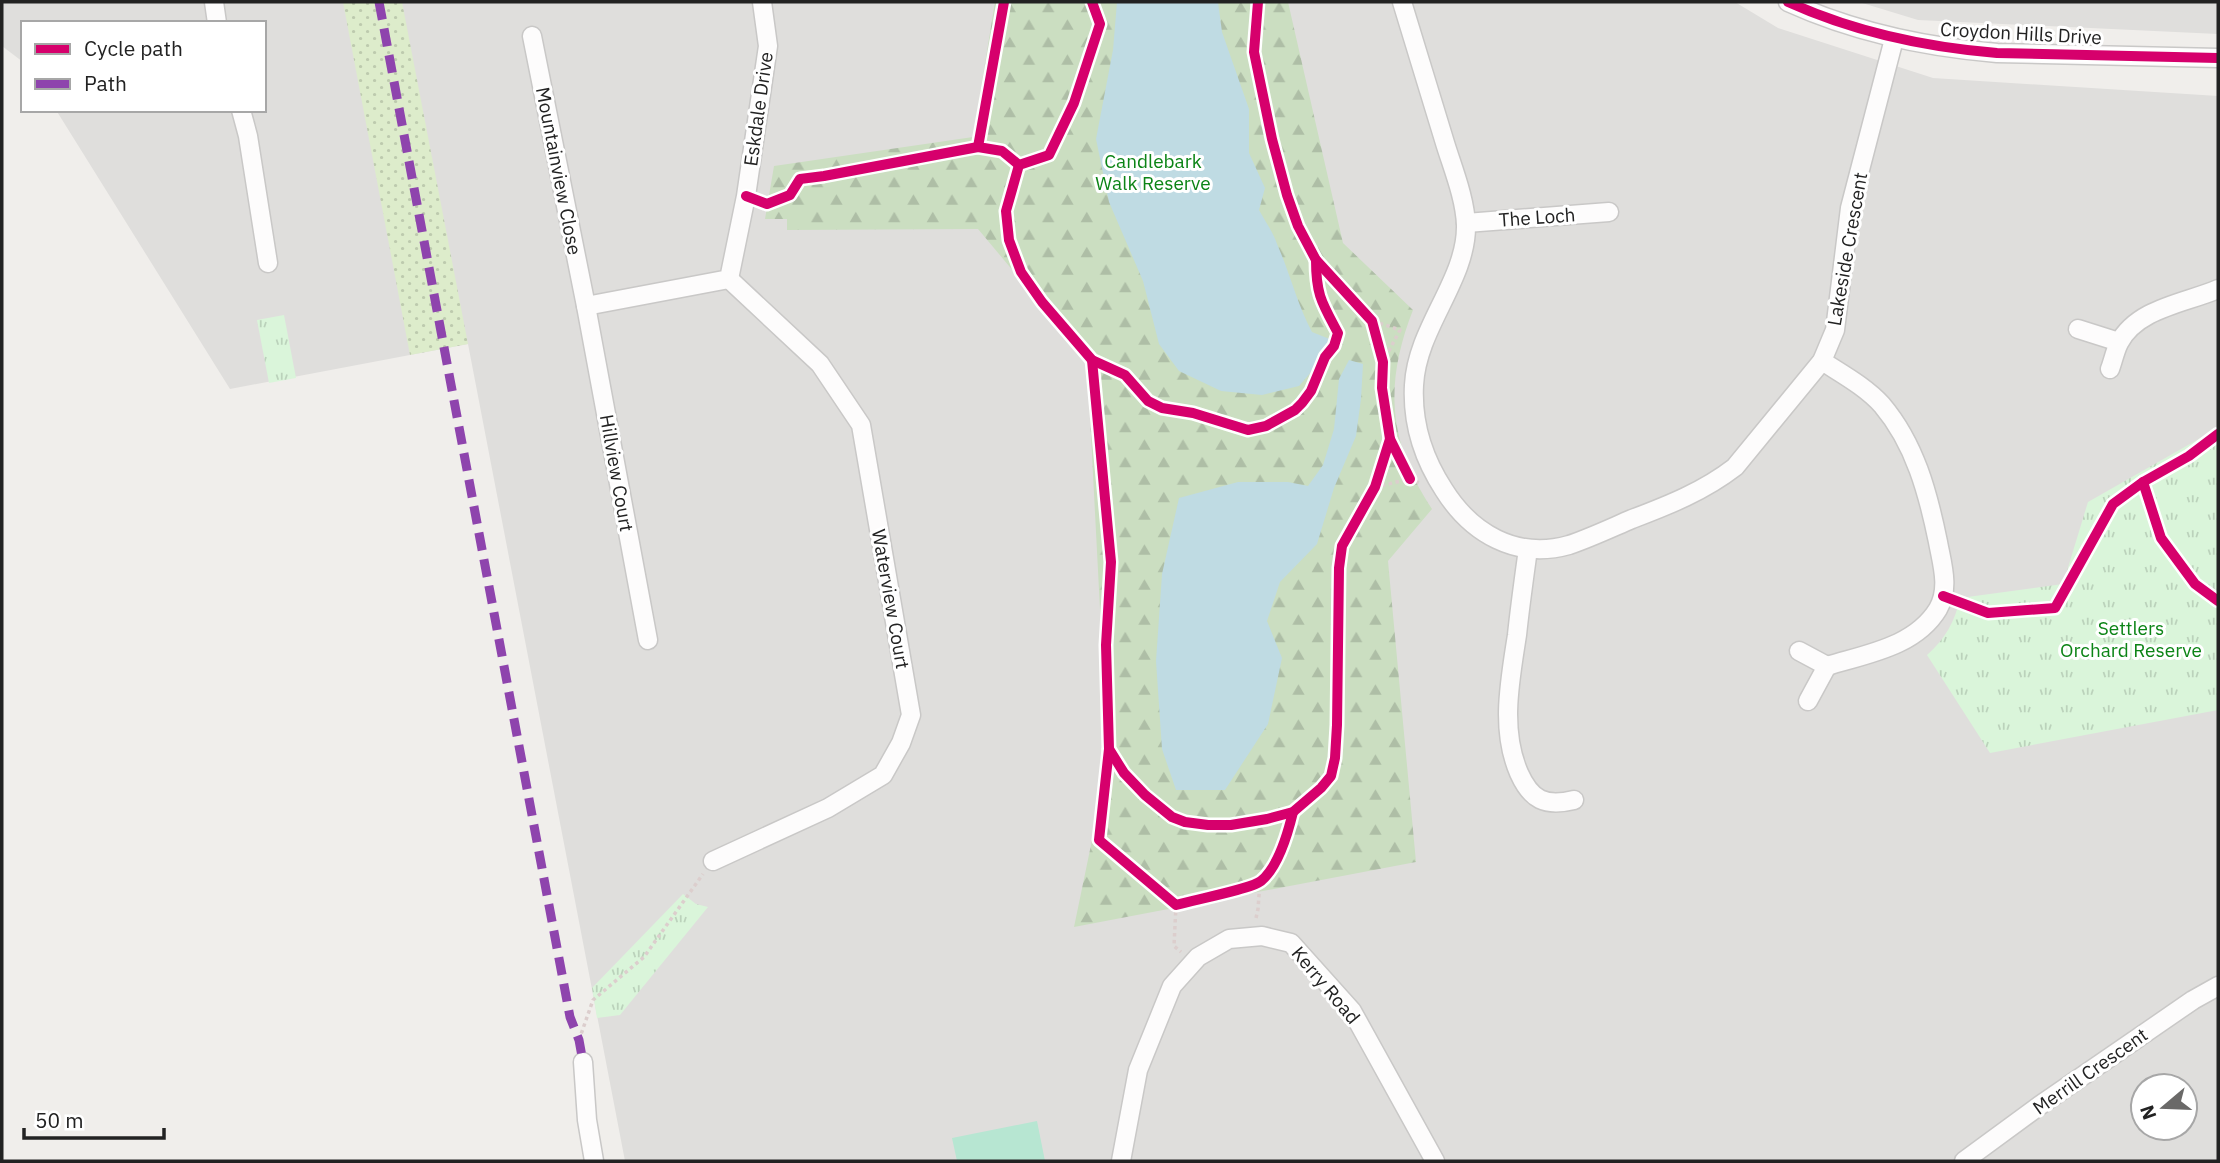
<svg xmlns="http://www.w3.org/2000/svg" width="2220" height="1163" font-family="'IBM Plex Sans',sans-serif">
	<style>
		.residential { fill: #dfdedc; fill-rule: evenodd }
		.grass { fill: url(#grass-dots) }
		.forest { fill: url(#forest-firs) }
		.park { fill: url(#park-tufts) }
		.pitch { fill: #b7e6d2 }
		.water { fill: #bfdbe3 }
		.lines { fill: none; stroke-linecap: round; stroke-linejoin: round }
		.minor-casing { stroke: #c9c8c7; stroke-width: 21 }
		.path { stroke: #dccecd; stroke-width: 3.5; stroke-dasharray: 3.5 3.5; stroke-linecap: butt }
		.minor { stroke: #fdfcfc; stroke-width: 18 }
		.quiet { stroke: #8e44ad; stroke-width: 9; stroke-dasharray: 18 9; stroke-linecap: butt }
		.cycleway-casing { stroke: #fff; stroke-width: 15 }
		.cycleway { stroke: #d6006c; stroke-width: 10 }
		.labels { text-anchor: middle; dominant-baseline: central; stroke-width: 6; stroke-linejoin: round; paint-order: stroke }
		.street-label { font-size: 19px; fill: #222; stroke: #fff }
		.park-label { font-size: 19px; fill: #0c8416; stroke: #fff }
	</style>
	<defs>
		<pattern id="grass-dots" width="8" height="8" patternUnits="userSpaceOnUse" patternTransform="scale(1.75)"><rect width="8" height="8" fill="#ddeccb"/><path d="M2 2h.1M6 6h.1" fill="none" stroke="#bdcaae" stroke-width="1.8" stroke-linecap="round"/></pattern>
		<pattern id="forest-firs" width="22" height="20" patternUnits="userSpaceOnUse" patternTransform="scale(1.75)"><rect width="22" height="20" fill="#cbdec1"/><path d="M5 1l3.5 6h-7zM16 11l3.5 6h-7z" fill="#aebea6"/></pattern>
		<pattern id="park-tufts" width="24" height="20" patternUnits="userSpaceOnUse" patternTransform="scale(1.75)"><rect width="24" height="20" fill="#daf5da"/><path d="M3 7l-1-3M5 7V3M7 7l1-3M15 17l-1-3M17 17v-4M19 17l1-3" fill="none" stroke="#bbd2bb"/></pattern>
	</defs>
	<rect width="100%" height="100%" fill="#f0eeeb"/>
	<!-- residential -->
	<g class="residential">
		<path d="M2,2H1735L1778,28L1933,78L2218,96V1161H625L468,344L230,389L56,110H264V23H23V62L2,46ZM2143,1086H2185V1128H2143Z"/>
		<path d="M1859,2H2218V34L1918,20Z"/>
	</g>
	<!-- grass -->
	<path class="grass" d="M343,2H402L468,344L410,355Z"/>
	<!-- forest -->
	<path class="forest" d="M995,2H1288L1343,243L1413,310C1384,384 1388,442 1432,509L1388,561L1416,862L1074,927L1108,763L1087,359L978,229L787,230V219H765L774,166L973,137Z"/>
	<!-- park -->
	<g class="park">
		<path d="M284,315L296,378L269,383L257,320Z"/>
		<path d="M2218,428V710L1990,753L1927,655C1945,639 1955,622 1960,598L2063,584L2088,502Z"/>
		<path d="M683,894L696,904L708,907L620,1015L597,1018L592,988Z"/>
	</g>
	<!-- pitch -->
	<path class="pitch" d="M1037,1121L1045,1161H957L952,1138Z"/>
	<!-- water -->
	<g class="water">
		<path d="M1117,2H1218L1222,32L1249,109V153L1265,188L1259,210C1265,221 1273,232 1277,244C1290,273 1297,304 1312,332L1337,342L1299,386L1262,395L1221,391L1179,371L1159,344L1143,281L1109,202L1096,139L1113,50Z"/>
		<path d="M1349,360L1363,364L1361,399L1356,436L1334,488L1317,544L1280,582L1267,621L1282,658L1268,724L1225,790H1176L1162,749L1156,661L1162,574L1179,498L1238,482H1288L1308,486L1323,465L1334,429L1339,379Z"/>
	</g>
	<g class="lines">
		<!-- minor casing -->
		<g class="minor-casing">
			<g id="minor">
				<path d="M214,2L217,23"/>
				<path d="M1402,2C1416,49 1431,96 1445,143C1453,169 1465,198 1466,225C1467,280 1417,327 1414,385C1412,423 1423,458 1444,490C1471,533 1516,560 1569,545C1590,538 1611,528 1632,519C1669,505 1704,491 1735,467L1822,361L1835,330L1850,208L1894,39"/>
				<path d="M1788,2C1854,32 1924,47 1997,53L2218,58"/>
				<path d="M532,36L586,306L648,640"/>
				<path d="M241,110L248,136L268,263"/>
				<path d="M1466,223L1609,212"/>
				<path d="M586,306L729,279L746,196L768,46L762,2"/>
				<path d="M2078,329L2119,342"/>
				<path d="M1822,361C1842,374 1866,387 1882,405C1915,444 1928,493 1938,542C1942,564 1950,588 1938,609C1915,647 1866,654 1827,666"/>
				<path d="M2110,369C2113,361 2115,351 2119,343C2137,308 2186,303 2218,289"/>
				<path d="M1528,549C1524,578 1520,606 1517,635C1510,681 1500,729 1519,773C1531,800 1545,807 1574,800"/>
				<path d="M1799,651L1827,666L1808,701"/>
				<path d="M713,861L828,808L883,775L901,743L911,715L861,425L820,364L729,279"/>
				<path d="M583,1062L587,1120L594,1161"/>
				<path d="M1121,1161L1138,1070L1172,986L1198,957L1229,939L1262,936L1291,943L1352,1011L1435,1161"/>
				<path d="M1964,1161L2039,1106L2193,1000L2218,986"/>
			</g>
		</g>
		<!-- path -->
		<g class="path">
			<path d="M1004,2L978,147L1002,151L1019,165"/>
			<path d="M1092,2L1100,24L1074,103L1049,155L1019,165L1006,211L1009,240L1021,272L1042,302L1092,360L1125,375L1148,401L1162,408L1193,413L1248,430L1266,426L1295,410L1302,403L1311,391L1325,357L1334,346L1338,333C1322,303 1316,295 1316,260"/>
			<path d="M1258,2L1254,52L1272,139L1287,195L1298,226L1316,260L1372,321L1383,362L1382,388L1390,439L1410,479"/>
			<path d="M763,202L767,204L790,195L800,179L824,176L978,147"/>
			<path d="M1373,321L1400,330L1384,360"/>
			<path d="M1092,360L1111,562L1106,645L1109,749L1124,773L1145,795L1172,817L1185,822L1208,825H1231L1267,819L1293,812L1321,788L1331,776L1335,758L1337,725L1339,568L1342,546L1375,487L1390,439"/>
			<path d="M2143,482L2189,456L2218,434"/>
			<path d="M1375,487L1410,479L1420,483"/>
			<path d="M1958,602L1988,613L2055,608L2113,504L2143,482L2161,538L2195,584L2218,601"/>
			<path d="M1109,751L1099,840L1176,905C1193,900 1251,889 1261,881C1278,867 1288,833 1293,812"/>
			<path d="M1176,905L1174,946L1181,952"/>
			<path d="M1256,918L1258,909L1260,882"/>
			<path d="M579,1040L593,1000L644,957L703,874"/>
		</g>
		<!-- minor -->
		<use href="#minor" class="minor"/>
		<!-- quiet -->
		<path class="quiet" d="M379,2L570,1017L579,1040L583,1062"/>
		<!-- cycleway casing -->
		<g class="cycleway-casing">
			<g id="cycleway">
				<path d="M1004,2L978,147L1002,151L1019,165"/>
				<path d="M1092,2L1100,24L1074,103L1049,155L1019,165L1006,211L1009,240L1021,272L1042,302L1092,360L1125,375L1148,401L1162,408L1193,413L1248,430L1266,426L1295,410L1302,403L1311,391L1325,357L1334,346L1338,333C1322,303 1316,295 1316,260"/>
				<path d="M1258,2L1254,52L1272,139L1287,195L1298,226L1316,260L1372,321L1383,362L1382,388L1390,439L1410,479"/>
				<path d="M1788,2C1854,32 1924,47 1997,53L2218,58"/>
				<path d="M746,196L767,204L790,195L800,179L824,176L978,147"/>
				<path d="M1092,360L1111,562L1106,645L1109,749L1124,773L1145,795L1172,817L1185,822L1208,825H1231L1267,819L1293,812L1321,788L1331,776L1335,758L1337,725L1339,568L1342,546L1375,487L1390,439"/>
				<path d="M2143,482L2189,456L2218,434"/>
				<path d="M1943,596L1988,613L2055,608L2113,504L2143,482L2161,538L2195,584L2218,601"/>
				<path d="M1109,749L1099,840L1176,905C1193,900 1251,889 1261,881C1278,867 1288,833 1293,812"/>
			</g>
		</g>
		<!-- cycleway -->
		<use href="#cycleway" class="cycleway"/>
	</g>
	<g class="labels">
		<!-- street labels -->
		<g class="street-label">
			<text transform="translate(2021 33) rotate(3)">Croydon Hills Drive</text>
			<text transform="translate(758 109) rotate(-82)">Eskdale Drive</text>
			<text transform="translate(559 171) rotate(79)">Mountainview Close</text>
			<text transform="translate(1537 217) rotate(-4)">The Loch</text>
			<text transform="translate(1847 249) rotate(-80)">Lakeside Crescent</text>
			<text transform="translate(617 473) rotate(80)">Hillview Court</text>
			<text transform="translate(891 599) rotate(80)">Waterview Court</text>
			<text transform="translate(1326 985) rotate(50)">Kerry Road</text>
			<text transform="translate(2090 1071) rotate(-35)">Merrill Crescent</text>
		</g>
		<!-- park labels -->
		<g class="park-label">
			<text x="1153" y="161">Candlebark<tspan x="1153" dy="22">Walk Reserve</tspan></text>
			<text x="2131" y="628">Settlers<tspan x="2131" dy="22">Orchard Reserve</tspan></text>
		</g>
	</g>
	<!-- border -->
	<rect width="2220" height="1163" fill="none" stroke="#222222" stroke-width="7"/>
	<!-- legend -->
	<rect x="21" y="21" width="245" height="91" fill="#ffffff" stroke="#a7a7a7" stroke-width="2"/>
	<rect x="35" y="44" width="35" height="10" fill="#d6006c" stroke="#a7a7a7" stroke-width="2"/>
	<text x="84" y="56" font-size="21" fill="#222222">Cycle path</text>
	<rect x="35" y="79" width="35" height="10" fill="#8e44ad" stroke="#a7a7a7" stroke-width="2"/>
	<text x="84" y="91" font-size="21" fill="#222222">Path</text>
	<!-- north arrow -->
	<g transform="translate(2164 1107) rotate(251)"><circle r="33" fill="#ffffff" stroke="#a7a7a7" stroke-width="2"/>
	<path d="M0-5L12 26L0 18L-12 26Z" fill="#6a6968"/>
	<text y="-10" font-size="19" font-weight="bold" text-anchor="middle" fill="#222222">N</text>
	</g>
	<!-- scale -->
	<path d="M24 1128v10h140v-10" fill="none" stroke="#222222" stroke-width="3.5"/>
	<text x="35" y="1128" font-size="21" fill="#222222" stroke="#ffffff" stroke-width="5" paint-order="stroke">50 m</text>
</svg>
